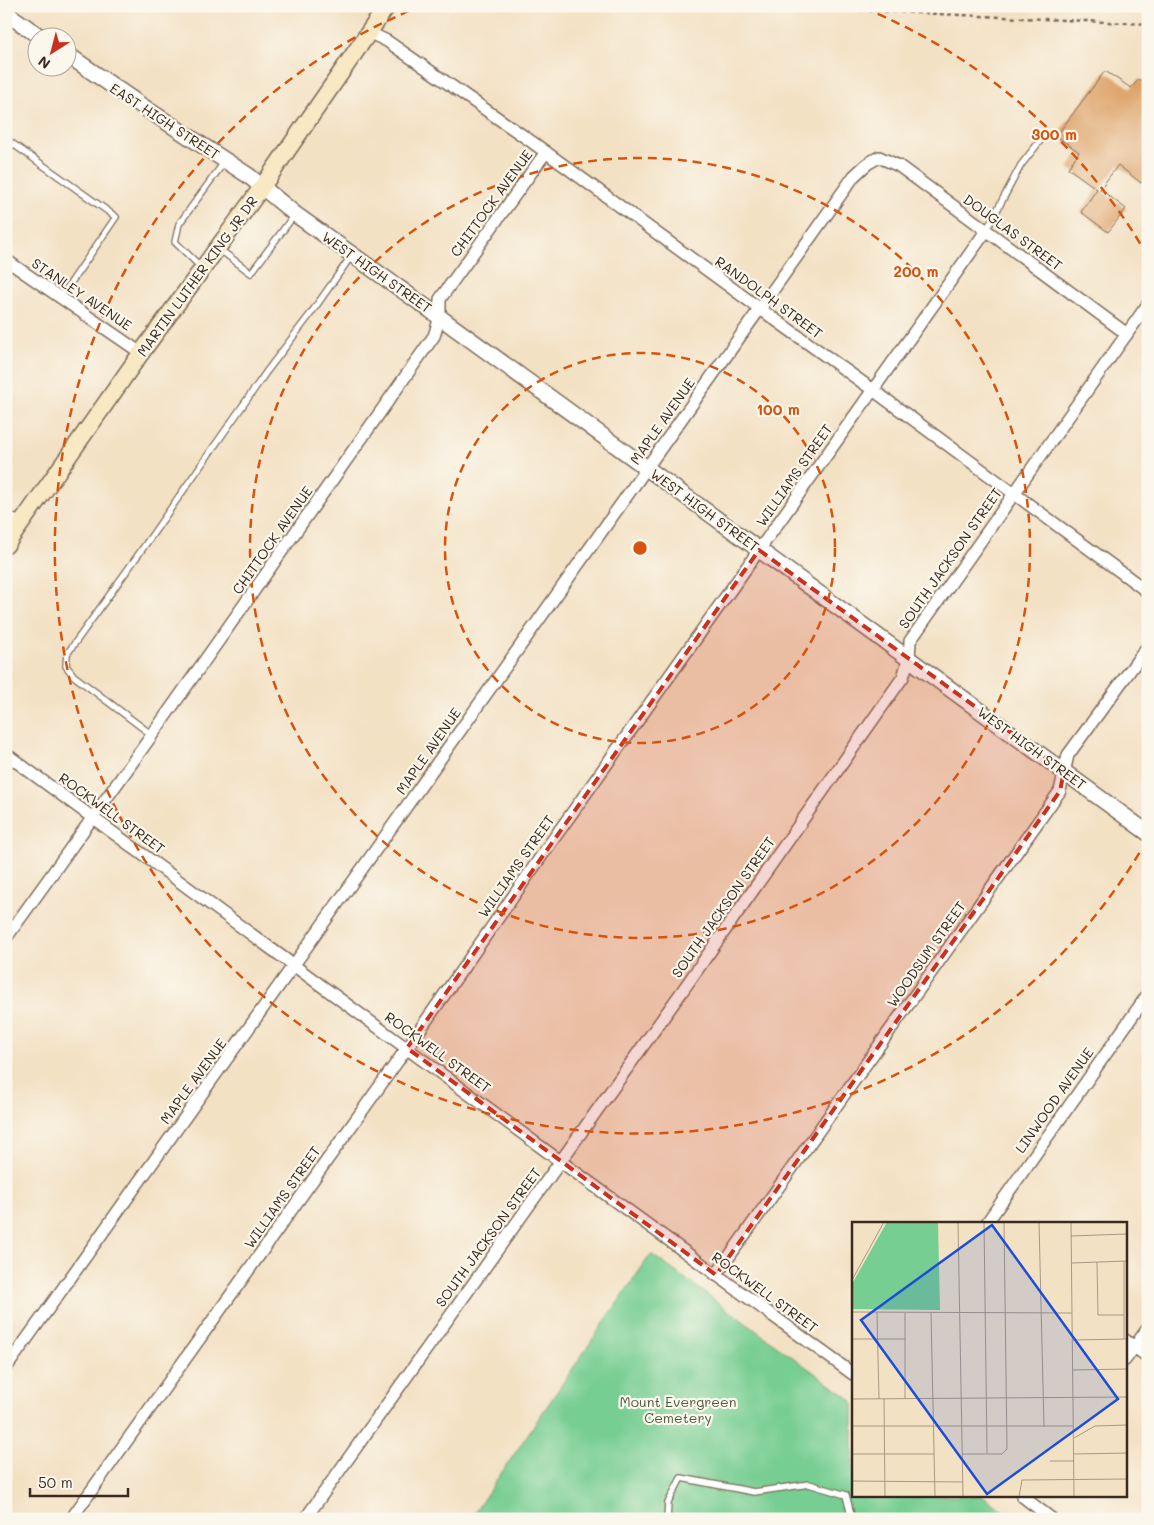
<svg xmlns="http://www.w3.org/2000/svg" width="1154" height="1525" font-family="Mali,sans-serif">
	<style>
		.green { fill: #77ce92; stroke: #597c58 }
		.building { fill: #dda267 }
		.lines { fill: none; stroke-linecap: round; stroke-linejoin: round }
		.service-casing { stroke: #7b6a58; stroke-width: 8 }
		.minor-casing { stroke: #7b6a58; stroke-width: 14 }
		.tertiary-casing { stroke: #7b6a58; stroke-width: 18 }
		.secondary-casing { stroke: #7b6a58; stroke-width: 19 }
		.path { stroke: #7b6a58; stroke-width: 2.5; stroke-dasharray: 4 4; stroke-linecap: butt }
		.service { stroke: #fff; stroke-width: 5.5 }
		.minor { stroke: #fff; stroke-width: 11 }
		.tertiary { stroke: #fff; stroke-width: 15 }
		.secondary { stroke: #f8e8c3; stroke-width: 16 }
		.marked { fill: #c8321e; fill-opacity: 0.2; stroke: #c8321e; stroke-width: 4; stroke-dasharray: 10 6; stroke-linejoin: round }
		.ring { fill: none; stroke: #d7540e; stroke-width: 2.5; stroke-dasharray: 9 6 }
		.labels { text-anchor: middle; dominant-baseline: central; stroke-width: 4.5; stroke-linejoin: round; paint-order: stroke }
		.street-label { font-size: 14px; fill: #3b2a1e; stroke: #fbf7ec }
		.park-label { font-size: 14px; fill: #4d5b41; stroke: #fbf7ec }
		.inset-road { fill: none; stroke: #a99882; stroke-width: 1 }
		.view { fill: #1d4ed8; fill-opacity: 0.15; stroke: #1d4ed8; stroke-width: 2.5 }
		.inset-edge { fill: none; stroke: #3b2a1e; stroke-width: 2.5 }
		.centre { fill: #d7540e; stroke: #fbf7ec; stroke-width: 2.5 }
		.ring-label { font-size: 15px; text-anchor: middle; font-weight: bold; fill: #d7540e; stroke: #fbf7ec; stroke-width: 4.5; stroke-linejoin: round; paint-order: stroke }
	</style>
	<rect width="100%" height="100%" fill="#fbf7ec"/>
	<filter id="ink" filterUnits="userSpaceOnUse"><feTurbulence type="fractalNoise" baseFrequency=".02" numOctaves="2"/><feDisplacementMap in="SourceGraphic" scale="10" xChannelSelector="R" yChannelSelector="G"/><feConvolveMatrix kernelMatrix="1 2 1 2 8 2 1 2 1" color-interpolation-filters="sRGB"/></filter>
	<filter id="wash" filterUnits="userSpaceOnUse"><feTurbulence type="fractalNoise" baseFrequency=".0096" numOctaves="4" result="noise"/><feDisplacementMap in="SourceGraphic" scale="20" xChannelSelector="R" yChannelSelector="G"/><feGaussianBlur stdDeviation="1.12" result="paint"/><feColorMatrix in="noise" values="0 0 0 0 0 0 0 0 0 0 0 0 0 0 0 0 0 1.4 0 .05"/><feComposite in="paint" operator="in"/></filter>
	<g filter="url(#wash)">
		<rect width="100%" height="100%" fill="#f3e1c4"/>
		<!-- green -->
		<path class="green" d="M651,1254L853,1401V1496H983L1014,1519H470Z"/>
		<g id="blocks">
			<!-- building -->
			<path class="building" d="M1105,71L1131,88L1139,79L1148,86V174L1141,183L1118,165L1100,189L1126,209L1108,232L1081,212L1097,189L1068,168L1079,152L1056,136Z"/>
		</g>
	</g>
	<g filter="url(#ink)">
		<use href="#blocks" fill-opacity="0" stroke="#7b6a58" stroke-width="1"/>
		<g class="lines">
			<!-- service casing -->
			<g class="service-casing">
				<g id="service">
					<path d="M6,139L116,217L61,297"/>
					<path d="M986,231L1021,165L1040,141"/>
					<path d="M219,249L251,273L295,214"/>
					<path d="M202,268L175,242L179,224L225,161"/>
					<path d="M152,735L74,676L66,666L67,654L136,558L267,371L309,316L352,255"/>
					<path d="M667,1519L668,1503L681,1478L754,1492L809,1484L846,1495L852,1519"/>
				</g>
			</g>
			<!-- minor casing -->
			<g class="minor-casing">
				<g id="minor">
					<path d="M368,32L387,41L532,142L759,308L873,390L1148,592"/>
					<path d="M6,260L141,353"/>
					<path d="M6,515L20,525"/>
					<path d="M6,754L560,1161L853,1374"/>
					<path d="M6,938L152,735L434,336L440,317V299L546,152"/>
					<path d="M986,1224L1148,994"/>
					<path d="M716,1275L1060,791L1068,755L1148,646"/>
					<path d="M1125,1340L1148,1357"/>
					<path d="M1125,1360L1148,1328"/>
					<path d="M6,1368L303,952L854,176L867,164L879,157L899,166L1127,334"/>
					<path d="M1022,1496L1052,1519"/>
					<path d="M71,1519L407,1048L552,841L986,231"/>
					<path d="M305,1519L683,990L903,677L909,658L910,641L1148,304"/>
				</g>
			</g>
			<!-- tertiary casing -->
			<g class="tertiary-casing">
				<g id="tertiary">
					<path d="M6,13L42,38"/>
					<path d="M68,55L136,102L249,176L295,214L423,305L1148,833"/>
				</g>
			</g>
			<!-- secondary casing -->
			<g class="secondary-casing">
				<path id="secondary" d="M6,545L141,353L262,187L387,6"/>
			</g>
			<!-- path -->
			<g class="path">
				<path d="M413,6L425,11L439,6"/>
				<path d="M772,6L1148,24"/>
			</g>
			<!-- service -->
			<use href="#service" class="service"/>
			<!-- minor -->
			<use href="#minor" class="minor"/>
			<!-- tertiary -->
			<use href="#tertiary" class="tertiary"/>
			<!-- secondary -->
			<use href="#secondary" class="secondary"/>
		</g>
	</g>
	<!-- marked area -->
	<path class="marked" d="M759,550L1064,771L1060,791L716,1275L407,1048Z"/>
	<!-- distance rings -->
	<g class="ring">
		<circle cx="640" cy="548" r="195"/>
		<circle cx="640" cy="548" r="390"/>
		<path d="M1147 840A585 585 0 1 1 416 8M864 8A585 585 0 0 1 1147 255"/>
	</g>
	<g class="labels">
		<!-- street labels -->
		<g class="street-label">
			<text transform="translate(165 121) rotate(33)">EAST HIGH STREET</text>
			<text transform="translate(491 203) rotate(-54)">CHITTOCK AVENUE</text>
			<text transform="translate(1013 232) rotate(36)">DOUGLAS STREET</text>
			<text transform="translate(377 272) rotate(35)">WEST HIGH STREET</text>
			<text transform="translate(197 276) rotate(-54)">MARTIN LUTHER KING JR DR</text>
			<text transform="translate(82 294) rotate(34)">STANLEY AVENUE</text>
			<text transform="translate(769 297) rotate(36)">RANDOLPH STREET</text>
			<text transform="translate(662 421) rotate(-55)">MAPLE AVENUE</text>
			<text transform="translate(794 475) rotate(-55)">WILLIAMS STREET</text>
			<text transform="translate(705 510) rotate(36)">WEST HIGH STREET</text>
			<text transform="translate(272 540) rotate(-55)">CHITTOCK AVENUE</text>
			<text transform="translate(950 558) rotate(-55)">SOUTH JACKSON STREET</text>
			<text transform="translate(1032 748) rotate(36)">WEST HIGH STREET</text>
			<text transform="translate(428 751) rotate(-55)">MAPLE AVENUE</text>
			<text transform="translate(112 813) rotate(36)">ROCKWELL STREET</text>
			<text transform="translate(516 866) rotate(-55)">WILLIAMS STREET</text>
			<text transform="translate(723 907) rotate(-55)">SOUTH JACKSON STREET</text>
			<text transform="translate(926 954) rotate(-55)">WOODSUM STREET</text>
			<text transform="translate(438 1052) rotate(36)">ROCKWELL STREET</text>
			<text transform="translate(193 1081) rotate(-54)">MAPLE AVENUE</text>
			<text transform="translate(1054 1100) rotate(-55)">LINWOOD AVENUE</text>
			<text transform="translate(282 1197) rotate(-55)">WILLIAMS STREET</text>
			<text transform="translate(488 1237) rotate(-54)">SOUTH JACKSON STREET</text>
			<text transform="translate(765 1292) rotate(36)">ROCKWELL STREET</text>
		</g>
		<!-- park labels -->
		<g class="park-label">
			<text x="678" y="1401">Mount Evergreen<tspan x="678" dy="16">Cemetery</tspan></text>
		</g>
	</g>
	<!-- overview -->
	<g transform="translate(852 1222)">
		<rect width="275" height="275" fill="#f3e1c4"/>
		<path d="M35,0H86L88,88L0,87V62Z" fill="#77ce92"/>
		<path class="inset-road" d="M106,0L111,275M132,0L135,231M187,0L192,205M219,0L222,275M219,14L275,12M272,39V117M245,40L246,93H272M220,41L275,39M0,58L32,0M0,90L220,91M25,91L27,177M53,91V177M79,91L83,275M0,117H53M221,118L275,117M221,148L275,147M0,177L275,175M32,177L33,275M0,204H221M222,216L243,204L275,203M0,232H82M110,232H150L155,227L152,0M222,232L275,231M198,239H222M0,259L111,260M167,275L170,258L275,257"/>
		<path class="view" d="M140,3L266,177L135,272L9,98Z"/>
		<rect width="275" height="275" class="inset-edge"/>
	</g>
	<circle cx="640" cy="548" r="8" class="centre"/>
	<g class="ring-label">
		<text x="1054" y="140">300 m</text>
		<text x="916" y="277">200 m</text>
		<text x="778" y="415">100 m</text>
	</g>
	<!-- margin -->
	<rect width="1154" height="1525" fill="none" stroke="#fbf7ec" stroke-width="25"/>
	<!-- north arrow -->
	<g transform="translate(52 52) rotate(216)"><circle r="24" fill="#fbf7ec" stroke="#aea59a"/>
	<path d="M0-4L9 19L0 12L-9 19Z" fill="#c8321e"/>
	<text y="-8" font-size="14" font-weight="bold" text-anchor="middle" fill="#3b2a1e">N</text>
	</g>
	<!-- scale -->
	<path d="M30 1488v8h98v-8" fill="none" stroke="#3b2a1e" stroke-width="2.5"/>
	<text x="38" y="1488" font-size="15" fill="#3b2a1e" stroke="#fbf7ec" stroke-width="4" paint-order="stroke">50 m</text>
</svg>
